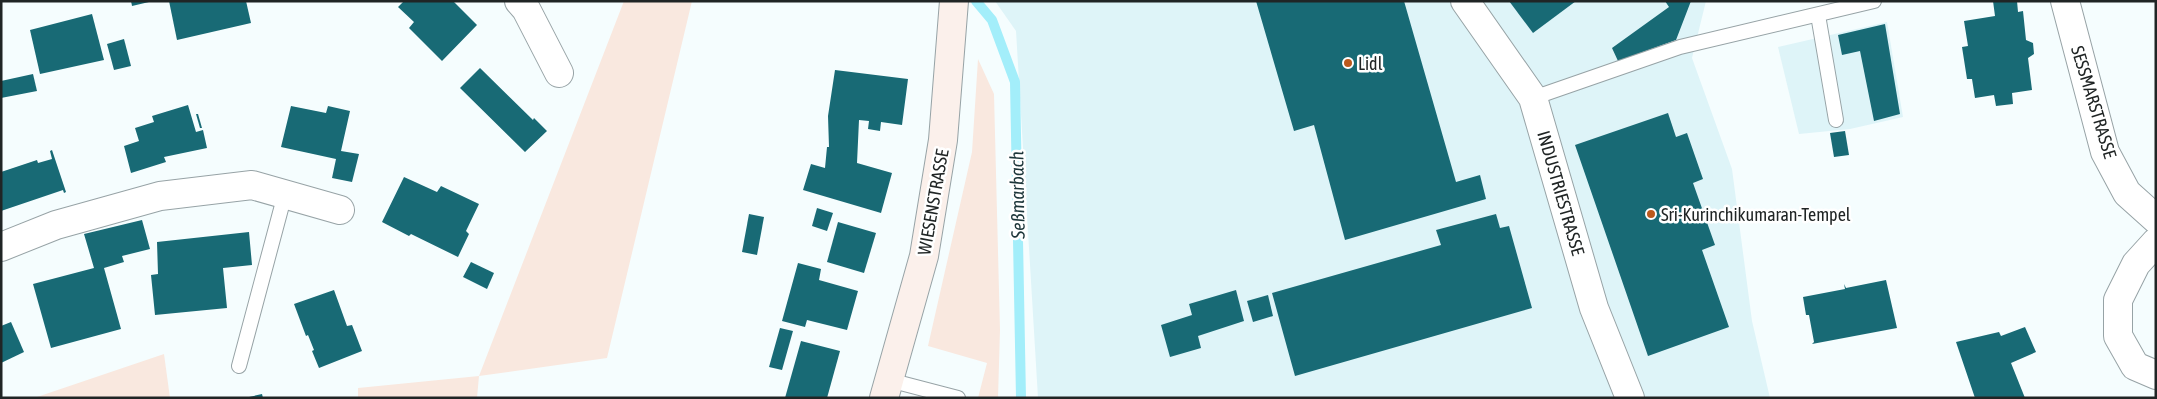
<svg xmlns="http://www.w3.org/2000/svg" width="2157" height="399" font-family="'Asap Condensed',sans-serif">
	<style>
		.built { fill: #def4f8 }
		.green { fill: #f9e8df }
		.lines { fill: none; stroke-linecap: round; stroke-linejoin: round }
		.stream { stroke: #a3eefa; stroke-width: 10 }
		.building { fill: #186a75 }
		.service-casing { stroke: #97a3a6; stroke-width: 16 }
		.minor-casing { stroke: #97a3a6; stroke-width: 30 }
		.tertiary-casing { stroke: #97a3a6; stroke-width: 30 }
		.secondary-casing { stroke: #97a3a6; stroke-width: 30 }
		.service { stroke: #fff; stroke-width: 14 }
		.minor { stroke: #fff; stroke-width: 28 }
		.tertiary { stroke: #fff; stroke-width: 28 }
		.secondary { stroke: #fbf0eb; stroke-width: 28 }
		.poi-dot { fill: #bb591d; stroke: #fff; stroke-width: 2 }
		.labels { text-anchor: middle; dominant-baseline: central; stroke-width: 5; stroke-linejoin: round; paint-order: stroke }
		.poi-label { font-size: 18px; fill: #202525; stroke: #fff; text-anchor: start }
		.street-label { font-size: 18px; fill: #202525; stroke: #fff }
		.water-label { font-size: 19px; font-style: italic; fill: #1c3539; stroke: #fff }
	</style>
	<rect width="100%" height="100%" fill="#f5fdfe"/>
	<!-- built -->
	<g class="built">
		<path d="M995,1H1706L1692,58L1732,169L1752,321L1770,398H1038L1016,31Z"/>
		<path d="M1887,22L1903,117L1850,129L1799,134L1778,47Z"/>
	</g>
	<!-- green -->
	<g class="green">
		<path d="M624,1H692L607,358L479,376L477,398H358V388L479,376Z"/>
		<path d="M978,59L994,94L1000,330L998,398H978L987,363L928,346L972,152Z"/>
		<path d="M164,354L170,398H34Z"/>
	</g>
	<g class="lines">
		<!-- stream -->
		<path class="stream" d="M976,1L992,20L1015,82L1021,398"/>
	</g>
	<!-- building -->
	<g class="building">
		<path d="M131,1H149V2L132,6Z"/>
		<path d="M169,1H246L251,23L177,40Z"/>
		<path d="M404,1H453L477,25L442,61L409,28L414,22L398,7Z"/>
		<path d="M1256,1H1404L1456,182L1480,175L1486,199L1345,240L1314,125L1294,131Z"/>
		<path d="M1509,1H1576L1533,33Z"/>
		<path d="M1665,1H1691L1676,40L1618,61L1612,48L1669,7Z"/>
		<path d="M1993,1H2017L2018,12L2023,11L2026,40L2033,43L2034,54L2028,58L2032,90L2012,93L2013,104L1996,106L1994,95L1975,98L1972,79H1967L1962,47L1968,46L1964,21L1995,16Z"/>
		<path d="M92,14L104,60L40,74L30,30Z"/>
		<path d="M1885,24L1900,114L1874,121L1860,51L1842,55L1838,35Z"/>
		<path d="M124,39L131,66L114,70L107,44Z"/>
		<path d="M480,68L533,120L534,118L547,131L525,152L460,88Z"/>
		<path d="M835,70L908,79L902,125L881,122L880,131L868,129L869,121L859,120L857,163L892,173L881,213L803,190L811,164L825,168L827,147H829L828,116Z"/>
		<path d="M33,74L37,91L1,98V81Z"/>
		<path d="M188,105L196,132L203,130L207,148L164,157L166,162L131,173L124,146L139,141L135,128L154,122L152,116Z"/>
		<path d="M291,106L326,113L328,106L350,111L341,151L359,154L352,182L332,178L336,159L281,147Z"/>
		<path d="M1668,113L1676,137L1687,133L1703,179L1693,183L1715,245L1702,250L1729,327L1648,356L1575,145Z"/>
		<path d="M196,114H198L202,128H200Z"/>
		<path d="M1845,131L1849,155L1834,157L1830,133Z"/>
		<path d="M52,150L66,192L64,193L63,190L1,211V172L37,160L38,163L52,159L50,151Z"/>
		<path d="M404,177L437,192L441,186L479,204L466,231L469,234L458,257L411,234L409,236L382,222Z"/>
		<path d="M817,208L833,213L827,231L812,226Z"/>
		<path d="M749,214L764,217L757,255L742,252Z"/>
		<path d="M1496,214L1500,228L1509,226L1532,308L1295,376L1272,293L1441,245L1436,230Z"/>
		<path d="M142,220L150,249L122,256L124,262L104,268L121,329L51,348L33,284L94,268L84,234Z"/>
		<path d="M838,222L876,233L864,273L827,262Z"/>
		<path d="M249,232L252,265L223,268L227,308L155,315L151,275L158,274L157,242Z"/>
		<path d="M471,262L494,273L487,289L463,277Z"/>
		<path d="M798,263L821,269L819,280L858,291L847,330L807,320L805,327L782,321Z"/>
		<path d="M1886,280L1897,328L1812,344L1814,342L1809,315H1806L1803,297L1845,289L1844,284L1846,288Z"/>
		<path d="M334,290L347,326L352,325L362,351L319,368L312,351L314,350L308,335L306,336L294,304Z"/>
		<path d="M1236,290L1244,321L1198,336L1201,348L1170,357L1161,325L1192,315L1189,304Z"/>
		<path d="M1268,295L1273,316L1253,322L1247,301Z"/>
		<path d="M11,322L24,352L1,363V326Z"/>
		<path d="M2025,327L2036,352L2011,363L2025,398H1975L1956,342L1999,332L2001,336Z"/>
		<path d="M780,328L793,331L782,370L769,367Z"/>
		<path d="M801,341L840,351L827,398H785Z"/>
		<path d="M262,394L263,398H249V397Z"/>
	</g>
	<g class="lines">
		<!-- service casing -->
		<g class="service-casing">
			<g id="service">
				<path d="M1818,15L1836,120"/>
				<path d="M1533,98L1680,47L1874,1"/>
				<path d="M239,366L285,194"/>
				<path d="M889,380L958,398"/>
			</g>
		</g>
		<!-- minor casing -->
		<g class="minor-casing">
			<g id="minor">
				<path d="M519,1L526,9L559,73"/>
				<path d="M1465,1L1533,98L1594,308L1630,398"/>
				<path d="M2156,242L2136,264L2118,300V336L2135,366L2156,375"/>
				<path d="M1,247L56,225L160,196L252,185L340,210"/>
			</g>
		</g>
		<!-- tertiary casing -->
		<g class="tertiary-casing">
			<path id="tertiary" d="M2065,1L2105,152L2127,193L2156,219"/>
		</g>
		<!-- secondary casing -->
		<g class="secondary-casing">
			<path id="secondary" d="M884,398L924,256L943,140L954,1"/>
		</g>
		<!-- service -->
		<use href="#service" class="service"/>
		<!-- minor -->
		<use href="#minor" class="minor"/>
		<!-- tertiary -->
		<use href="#tertiary" class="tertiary"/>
		<!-- secondary -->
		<use href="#secondary" class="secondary"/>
	</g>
	<!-- markers -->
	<g class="poi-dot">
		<circle cx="1348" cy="63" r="5"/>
		<circle cx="1651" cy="214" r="5"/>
	</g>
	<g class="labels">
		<!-- poi labels -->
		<g class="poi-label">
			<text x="1358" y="63">Lidl</text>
			<text x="1661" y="214">Sri-Kurinchikumaran-Tempel</text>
		</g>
		<!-- street labels -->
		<g class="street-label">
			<text transform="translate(2094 102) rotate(73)">SESSMARSTRASSE</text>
			<text transform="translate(1561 193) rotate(74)">INDUSTRIESTRASSE</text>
			<text transform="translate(933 202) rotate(-80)">WIESENSTRASSE</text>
		</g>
		<!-- water labels -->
		<g class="water-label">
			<text transform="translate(1017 195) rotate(-91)">Seßmarbach</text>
		</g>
	</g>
	<!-- border -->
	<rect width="2157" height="399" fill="none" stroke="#202525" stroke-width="5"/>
</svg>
